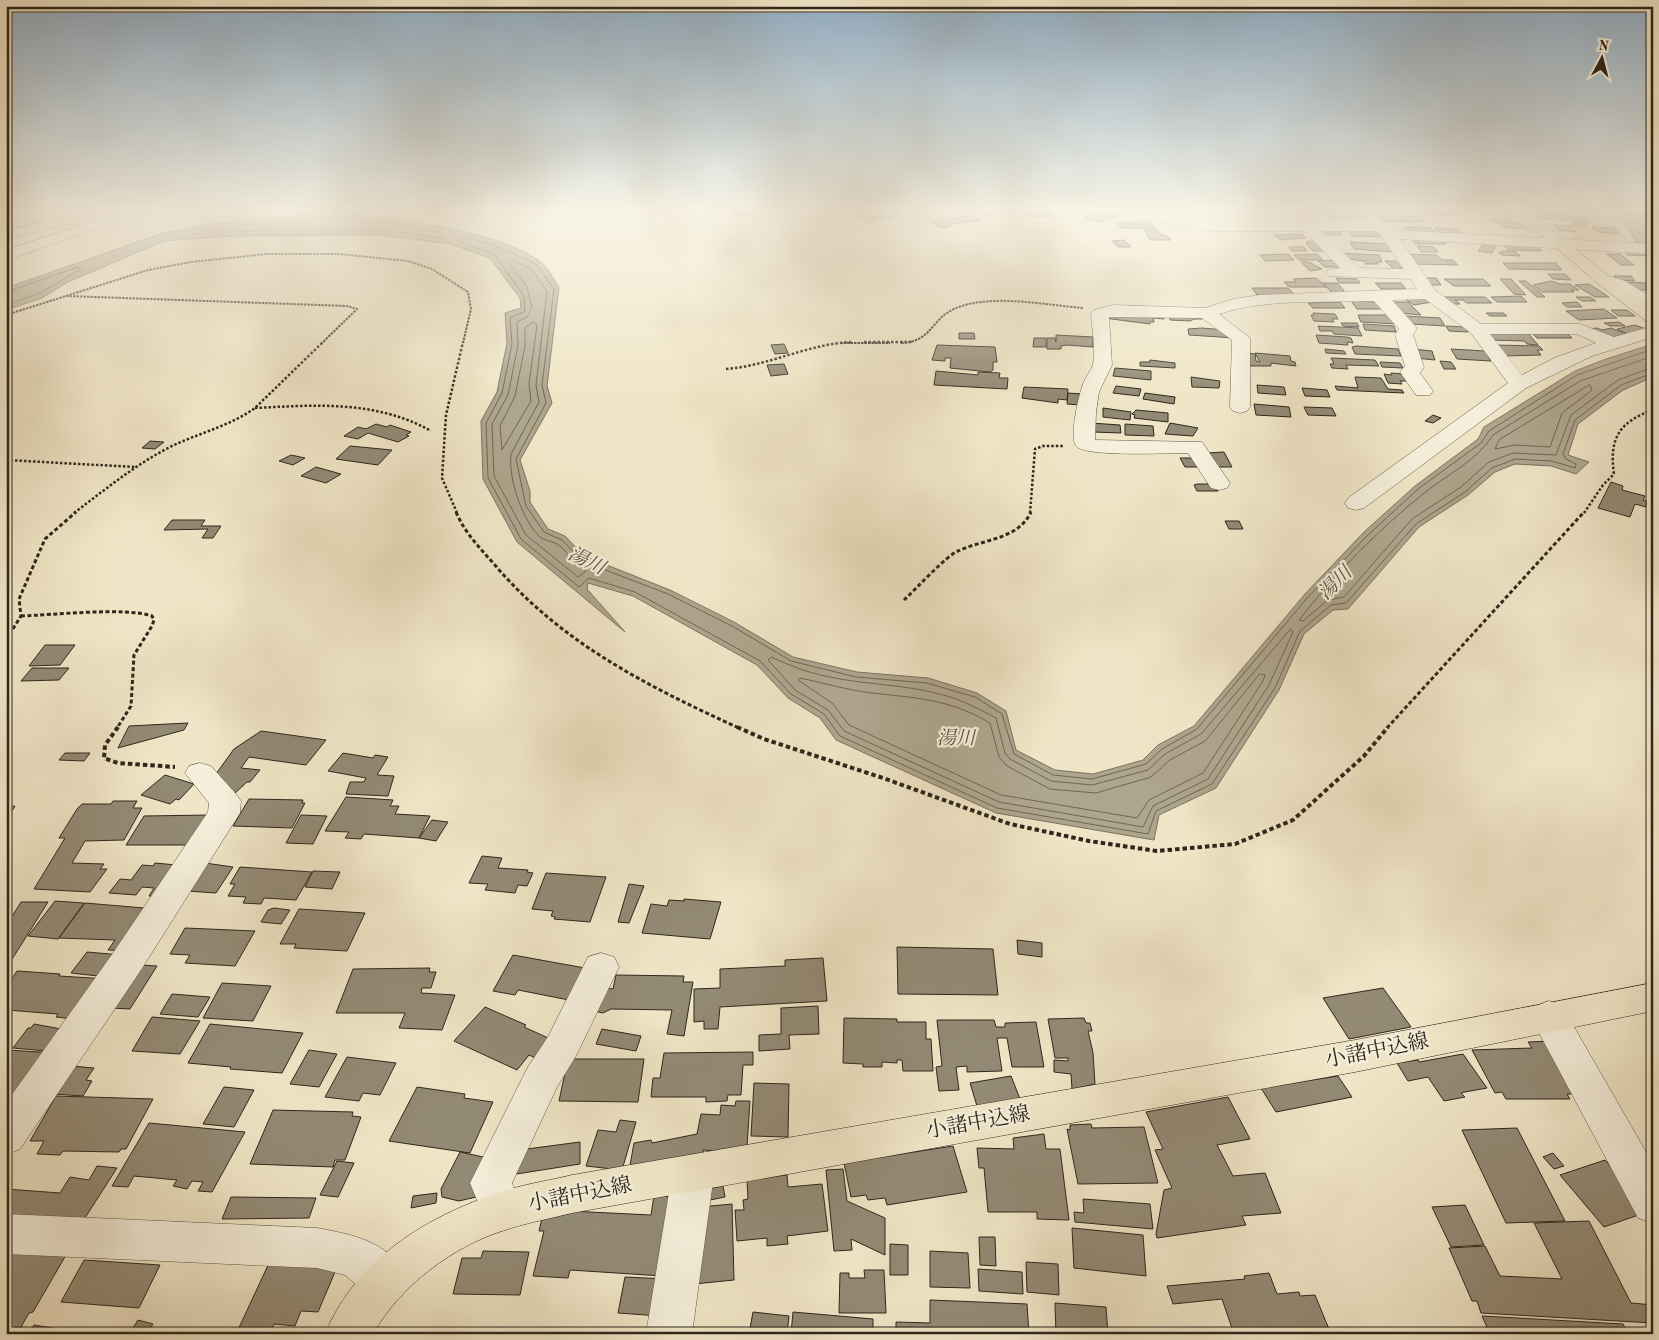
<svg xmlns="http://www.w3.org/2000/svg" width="1659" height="1340" font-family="'Old Standard TT','Noto Serif JP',serif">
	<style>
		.water { fill: #aea58d; stroke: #7b7360 }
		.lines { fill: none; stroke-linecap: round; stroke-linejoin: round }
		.shore { stroke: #6e6654; stroke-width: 1 }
		.stream { stroke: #7b7360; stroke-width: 4.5 }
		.building { fill: #938a75; stroke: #2e271c }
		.minor-casing { stroke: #5e5747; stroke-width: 1 }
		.major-casing { stroke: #2e271c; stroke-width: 1 }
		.highway-casing { stroke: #2e271c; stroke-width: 1 }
		.path-far3 { stroke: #2e271c; stroke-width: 2; stroke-dasharray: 2.5 1; stroke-linecap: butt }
		.path-far2 { stroke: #2e271c; stroke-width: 2.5; stroke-dasharray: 2.5 2; stroke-linecap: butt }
		.path-far1 { stroke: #2e271c; stroke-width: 3; stroke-dasharray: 4 2.5; stroke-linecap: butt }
		.path { stroke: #2e271c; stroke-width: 4; stroke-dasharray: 4.5 3; stroke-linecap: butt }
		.minor { fill: #f5efdb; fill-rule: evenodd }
		.major { fill: #f0e6c7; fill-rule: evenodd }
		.highway { fill: #f0e6c7; fill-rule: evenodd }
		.labels { text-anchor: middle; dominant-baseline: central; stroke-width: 4.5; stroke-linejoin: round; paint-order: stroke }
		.water-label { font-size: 19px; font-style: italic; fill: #5b5344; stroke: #f5efdb }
		.near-street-label { font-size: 21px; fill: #2e271c; stroke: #f5efdb }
	</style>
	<rect width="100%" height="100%" fill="#f0e6c7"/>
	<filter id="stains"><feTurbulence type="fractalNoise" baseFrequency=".004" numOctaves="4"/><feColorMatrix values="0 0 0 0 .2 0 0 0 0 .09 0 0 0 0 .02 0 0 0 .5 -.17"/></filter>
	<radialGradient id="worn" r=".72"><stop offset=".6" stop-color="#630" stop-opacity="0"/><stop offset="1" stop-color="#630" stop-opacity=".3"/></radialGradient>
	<!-- water -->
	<path class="water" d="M317,213C374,213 491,228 538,260C547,265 553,279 559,287L547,386L552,403L520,460L530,491V502L548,529L565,536L584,556L670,590L734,622L793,657L857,672L928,678L977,693L1006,711L1016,750L1055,770L1093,774L1143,760L1158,745L1194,726L1305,594L1364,532L1415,486L1478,439L1484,427L1575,371L1606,359L1653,344V377L1623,390L1578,424L1568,455L1589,462L1576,474L1551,466L1515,464L1495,472L1468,495L1419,527L1348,609L1333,610L1304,634L1279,690L1216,788L1159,815L1154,840L996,813L836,740L820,718L788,698L757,665L633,596L588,583L587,589L625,632L517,542L483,479L481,421L497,392L507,343L505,313L521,308L520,298L490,258L450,244L381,235L231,236L164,241L68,282L42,298L6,310V288L160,234L205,225Z"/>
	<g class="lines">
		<!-- shore -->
		<g class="shore">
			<path d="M317,218H353L440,232L446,236L443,238L381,230L240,231L237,229L240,226Z"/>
			<path d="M512,260L532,270L547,291L536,385L539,402L511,454C508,478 522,519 539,536C544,541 554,541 560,546C569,554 574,563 585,569V572L578,577L526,535L494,476L492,424L508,395L518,345L517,322L527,317L532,308L527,287L509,263Z"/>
			<path d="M6,292L78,267L81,269L40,293L6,305"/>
			<path d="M534,322L537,325L529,384L531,401L502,450L500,426L515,396L525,346V328Z"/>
			<path d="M1653,349L1577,375L1489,431L1481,443L1418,489L1367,536L1308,597L1197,729L1162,749L1146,764L1092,779L1053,775L1014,754L1002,714L975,697L927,683L856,677L791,661L732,626L668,594L582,561L562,540L544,532L526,506L516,459L546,403L542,385L554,289L536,264L494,245L461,237L458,239L460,242L494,254L524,296L525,311L510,318L512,344L502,393L486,423L488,478L521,539L579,587L589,578L635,592L760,661L791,694L824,714L840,736L997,808L1148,834L1156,811L1212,784L1275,688L1300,631L1331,605L1346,603L1416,524L1465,492L1492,468L1515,459L1552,461L1575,468L1576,464L1566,459L1563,454L1575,420L1621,385L1653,373"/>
			<path d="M1653,356L1580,381L1493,435C1477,461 1446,475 1423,494C1378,530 1334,575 1299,620L1303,621L1328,600L1344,597L1412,519L1461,487L1489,462L1513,453L1556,455L1571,415L1618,380L1653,367"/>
			<path d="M1590,385L1592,390L1562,413L1550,447L1515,445L1495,449L1499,440Z"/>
			<path d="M1291,629L1293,632L1269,685L1208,779L1153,806L1143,827L999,802L844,731L828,710L795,690L768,660L771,657C789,665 806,672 825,676C864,685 905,684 943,695C962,700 979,709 996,718L1005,753L1010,759L1051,781L1092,785L1148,770L1165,754L1201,734Z"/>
			<path d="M1260,674L1265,675L1263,681L1203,773L1149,800L1137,818L1001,795L849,725L832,703L798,680L800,678C824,683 847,690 872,693C916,698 950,699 990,723L999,757L1007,766L1050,789L1096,793L1151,777L1170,760L1205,741Z"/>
		</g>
		<!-- stream -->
		<path class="stream" d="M343,214L386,208"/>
	</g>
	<!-- building -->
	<g class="building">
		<path d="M996,208L1001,213L986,215L979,209Z"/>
		<path d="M999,208H1025L1029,212L1004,214Z"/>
		<path d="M1072,208H1087L1094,210L1084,215L1063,211L1075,209Z"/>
		<path d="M1378,208H1435L1439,213H1451L1454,216L1420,214L1416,209Z"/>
		<path d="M1499,208H1507L1517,217H1502Z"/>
		<path d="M904,209L907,212L897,213L900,216L870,219L873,222L867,223L855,213Z"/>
		<path d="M753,211L756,213L735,216L732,213Z"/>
		<path d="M1100,211L1106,213L1117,216L1102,222L1084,218Z"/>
		<path d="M1322,211L1360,212L1365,213L1368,218H1327Z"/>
		<path d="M1045,212L1053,216L1028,217L1026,213Z"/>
		<path d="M1538,212L1586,218L1588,223L1585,227L1573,225L1574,221L1540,218Z"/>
		<path d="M1619,213L1647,215L1653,224V245L1637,243Z"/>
		<path d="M972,215L981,220L953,224L945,219Z"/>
		<path d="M1379,215L1419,216L1424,222H1384Z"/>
		<path d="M945,219L952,224H948L951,226L940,228L930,221Z"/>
		<path d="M1489,219H1511L1513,222L1492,221Z"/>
		<path d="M1117,222H1150L1154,228H1121Z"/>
		<path d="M1497,222L1521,223L1528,229L1502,227Z"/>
		<path d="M1554,225L1572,226L1576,232L1558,230Z"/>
		<path d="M1408,227L1431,228L1435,232H1407L1404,228Z"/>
		<path d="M1592,227L1615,228L1620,234L1597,232Z"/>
		<path d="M1317,228L1337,229L1342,235H1321Z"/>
		<path d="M1435,228L1458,229L1462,233H1439Z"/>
		<path d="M1156,229L1162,235H1166L1171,240H1150L1145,230Z"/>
		<path d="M1347,229H1379L1384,237L1352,236Z"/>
		<path d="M1302,234L1306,238L1281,240L1274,235Z"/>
		<path d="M1411,238L1443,240L1446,244H1415Z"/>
		<path d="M1124,240L1131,247H1118L1112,241Z"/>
		<path d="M1307,241H1316L1325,251H1313L1306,243H1309Z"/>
		<path d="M1350,242L1387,244L1392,252L1354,249Z"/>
		<path d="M1485,242L1497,244L1492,253L1478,251Z"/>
		<path d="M1502,244L1536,245L1542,251L1509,250Z"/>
		<path d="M1417,246L1434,247L1438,252H1421Z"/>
		<path d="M1289,247H1304L1307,251H1292Z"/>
		<path d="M1621,248L1653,250V256L1628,255Z"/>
		<path d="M1502,251H1515L1520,256L1502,255L1499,252H1503Z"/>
		<path d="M1338,253L1379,255L1382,262H1376L1378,264H1366L1364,261L1341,258Z"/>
		<path d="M1288,254L1294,260L1265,261L1260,255Z"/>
		<path d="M1317,254L1323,260H1299L1294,255Z"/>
		<path d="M1407,254L1437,255L1442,260H1453L1458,265L1413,264Z"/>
		<path d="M1607,254H1620L1634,265H1621Z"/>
		<path d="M1335,260L1345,270H1340L1336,267H1325L1318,261Z"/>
		<path d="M1385,261H1396L1404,271L1394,269Z"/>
		<path d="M1301,262H1309L1322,269L1310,271Z"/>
		<path d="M1503,263H1556L1562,270L1509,269Z"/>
		<path d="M1548,274H1565L1571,280L1553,279Z"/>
		<path d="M1614,276H1631L1635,281L1618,280Z"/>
		<path d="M1316,278L1327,287H1289L1284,282H1296L1293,279Z"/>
		<path d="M1336,278L1357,279L1360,283H1339Z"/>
		<path d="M1424,278H1436L1441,285H1429Z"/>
		<path d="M1444,279H1483L1491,286H1454Z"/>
		<path d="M1500,279H1511L1526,295L1514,294Z"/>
		<path d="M1519,281H1526L1545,297H1537Z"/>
		<path d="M1551,281L1560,284H1570L1579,290H1571L1574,292H1542L1533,285Z"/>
		<path d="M1618,282L1651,283L1653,290H1632Z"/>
		<path d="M1323,283H1337L1346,293H1332Z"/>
		<path d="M1375,283H1401L1406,289H1381Z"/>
		<path d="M1589,284L1609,297H1595L1575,285Z"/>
		<path d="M1252,288H1288L1295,295H1257Z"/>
		<path d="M1521,296L1527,302H1497L1491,297Z"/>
		<path d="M1425,297L1432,302L1414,305L1405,299Z"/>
		<path d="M1441,297H1485L1492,303H1467L1463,300H1455L1460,304H1448Z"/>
		<path d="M1576,297H1590L1596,301H1582Z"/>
		<path d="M1351,301L1377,302L1382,309H1357Z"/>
		<path d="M1340,302L1345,308H1313L1308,303Z"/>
		<path d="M1390,302H1408L1421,315L1399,313Z"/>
		<path d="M1577,302L1582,307H1567L1562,303Z"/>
		<path d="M1604,309L1617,318L1579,320L1566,311Z"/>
		<path d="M1611,310H1627L1635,316H1618Z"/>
		<path d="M1114,313L1164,314V319L1153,318L1154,322H1150V324L1104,318Z"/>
		<path d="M1169,313L1201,315L1202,319H1194L1190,321L1170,320Z"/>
		<path d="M1313,313L1335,314L1338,319H1332L1334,322L1314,321L1311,315H1314Z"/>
		<path d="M1486,313H1503L1507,316H1490Z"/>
		<path d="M1358,315H1390L1396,324L1361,322Z"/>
		<path d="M1406,316L1440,318L1445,326L1411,324Z"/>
		<path d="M1619,322L1625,326H1610L1604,323Z"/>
		<path d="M1341,323H1357L1359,327L1343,326Z"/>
		<path d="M1363,324L1394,326L1396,332L1365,330Z"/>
		<path d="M1635,325L1646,329L1628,334L1617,329Z"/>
		<path d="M1318,326L1358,328L1362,336L1334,334L1332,331H1320Z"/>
		<path d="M1446,326L1465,327L1468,332L1449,331Z"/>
		<path d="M1202,328L1226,330L1235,338L1189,335L1188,329Z"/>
		<path d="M1597,328L1602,330L1611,328L1626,334L1609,338L1587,329Z"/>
		<path d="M1484,331H1526L1538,345L1527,344L1524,341L1489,340Z"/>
		<path d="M1531,332H1566L1572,338H1537Z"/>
		<path d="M959,333H974L975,339H959Z"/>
		<path d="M1056,335L1093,337V347L1067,345L1061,346V349H1047V338H1055L1056,342Z"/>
		<path d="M1316,335L1347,337L1351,338L1353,343L1347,342L1348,345L1319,343Z"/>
		<path d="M1034,338H1046V347H1033Z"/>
		<path d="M784,344L788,353L775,354L771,345Z"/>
		<path d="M937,345L995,347L997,362H993V370L990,372L950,368L951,358H945V361L932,360Z"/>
		<path d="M1494,345L1539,346L1543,350H1537L1541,355L1503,356Z"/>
		<path d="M1356,346L1398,349L1401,356L1355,354L1352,347Z"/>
		<path d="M1325,349L1344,351L1346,354L1326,353Z"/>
		<path d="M1413,349L1432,351L1435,360L1415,358Z"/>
		<path d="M1451,349L1485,351L1491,361L1457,359Z"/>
		<path d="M1246,353L1255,354L1256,361L1260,362L1255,353L1290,356L1291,361L1295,362L1296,366L1271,363V366H1246Z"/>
		<path d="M1331,358L1375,360L1379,366L1346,365L1348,369L1332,368L1330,364H1334Z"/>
		<path d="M1150,360L1175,363V368L1140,366V362H1150Z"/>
		<path d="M1440,361L1451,362L1456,369H1444Z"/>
		<path d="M1380,362L1400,363L1403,368L1382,367Z"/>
		<path d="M784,364L788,374L771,376L767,365Z"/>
		<path d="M1115,368L1151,371V380L1113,376Z"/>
		<path d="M936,371L978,375V372L1000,373L999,378H1008L1007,389L934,385Z"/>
		<path d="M1391,373L1403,374L1407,381H1400L1402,384L1388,383L1384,374L1392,375Z"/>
		<path d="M1191,377L1220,381L1219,388L1192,387Z"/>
		<path d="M1355,377L1381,378L1388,389L1402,390L1404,393L1337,390L1335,386L1358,388Z"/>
		<path d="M1257,385L1284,387L1286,395L1258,393Z"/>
		<path d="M1116,386L1141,389L1139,396L1113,393Z"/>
		<path d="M1024,387L1068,389L1067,400L1058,399V403L1022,398Z"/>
		<path d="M1302,388L1327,390L1330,397L1305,396Z"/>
		<path d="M1068,393L1083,394L1080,405L1067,404Z"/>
		<path d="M1145,393L1175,397L1174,404L1143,399Z"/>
		<path d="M1254,404L1289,407L1291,417L1256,415Z"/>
		<path d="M1304,407L1332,408L1336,416L1308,415Z"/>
		<path d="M1103,408L1131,412L1130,420L1103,417Z"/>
		<path d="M1136,410L1168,413V422L1134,418L1135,415L1132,414Z"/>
		<path d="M1433,415L1441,418L1433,423L1425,421Z"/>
		<path d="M1091,423L1120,425L1121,433L1093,432Z"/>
		<path d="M1170,423L1198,428L1193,436L1165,434Z"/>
		<path d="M376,424L387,427L390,425L411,432L406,435L409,436L398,442L368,433L358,439L344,436L358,427L366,429Z"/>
		<path d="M1125,424L1153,426L1154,436L1125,435Z"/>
		<path d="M150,441L164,442L155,449L142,448Z"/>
		<path d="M350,446L392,450L378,465L336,459Z"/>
		<path d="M1224,452L1232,467H1215L1207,453Z"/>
		<path d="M291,455L305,458L293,465L279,461Z"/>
		<path d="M1180,458H1198L1203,467H1185Z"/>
		<path d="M316,467L341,474L326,483L301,476Z"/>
		<path d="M1611,482L1623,486L1622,490L1645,496L1643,500L1647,501L1646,507L1635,504L1630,517L1598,508Z"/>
		<path d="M1197,484H1214L1218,491H1197L1194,485Z"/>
		<path d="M172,520H205L201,526H221L213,538H202L208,529L164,530Z"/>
		<path d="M1225,521H1239L1243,529H1229Z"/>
		<path d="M45,645H75L60,665L29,666Z"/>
		<path d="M32,668H69L59,680L21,681Z"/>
		<path d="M188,723L184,730L118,748L129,726Z"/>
		<path d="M261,731L326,740L306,765L249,757L241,768L260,770L250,782H247L235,793L213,778L234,749Z"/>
		<path d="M65,753H90L84,761L59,760Z"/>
		<path d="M343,753L373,758L375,755L388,757L377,775L394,776L388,796L346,794L350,782H364L366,778L328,771Z"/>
		<path d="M165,775L194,784L179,800L176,799L170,804L141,795Z"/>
		<path d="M346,797L393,800L390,806H399L395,814L430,816L419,838L364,834L361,839L345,838L349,832L325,831Z"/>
		<path d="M249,799L303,800L302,803H305L292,828L233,826Z"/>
		<path d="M113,801H137L133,808H142L124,840L85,841L72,863L104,864L100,869H107L90,892L34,889L65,838H59L77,809L82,804H111Z"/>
		<path d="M15,806L7,819H6V807Z"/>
		<path d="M210,815L193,845H126L144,816Z"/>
		<path d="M301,815L327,816L313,844L286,843Z"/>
		<path d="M432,820L448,822L436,841L419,838Z"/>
		<path d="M482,856L502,858L498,868L528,870L527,872L533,873L527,886L518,885L515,893L485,890L488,884L469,883Z"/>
		<path d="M155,863L187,866L164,897L149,896L154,888L142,887L136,895L109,893L120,879L131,880L142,865L153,866Z"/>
		<path d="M205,863L233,867L216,893L187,891Z"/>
		<path d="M240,867L312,872L296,900L264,898L261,904L243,903L246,897L228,896L235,884H230Z"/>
		<path d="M313,871L340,872L332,889L305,887Z"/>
		<path d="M546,873L606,877L590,922L554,919L555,917L551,916L553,911L532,909Z"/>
		<path d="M629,884L644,886L629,923L618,922Z"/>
		<path d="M684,899L721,902L710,939L642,933L651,904L667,906L669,900L684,901Z"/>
		<path d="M55,901L84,903L58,939L28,936Z"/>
		<path d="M21,902H48L9,964H6V926Z"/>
		<path d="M85,903L156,909L126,951L108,950L115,940L59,938Z"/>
		<path d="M274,908L290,910L281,924L261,922L268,910Z"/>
		<path d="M299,909L365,913L347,951L294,948L296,944H280Z"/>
		<path d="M185,928L255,931L235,966L185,963L190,955L170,954Z"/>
		<path d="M1017,940L1042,943V957L1018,954Z"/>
		<path d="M897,947L993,949L998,995L898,994Z"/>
		<path d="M87,952L122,955L107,977L71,973Z"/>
		<path d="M513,955L585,968L569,1000L518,990L515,995L493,991Z"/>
		<path d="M823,958L827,1001L720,1007L718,1029H704V1021L694,1022V989L720,988V969L785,966V960Z"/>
		<path d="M140,965L157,966L130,1009L112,1008Z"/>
		<path d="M430,968L429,972H436L431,988H422L421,993L455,995L442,1030L399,1028L405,1013H336L353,969Z"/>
		<path d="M17,971L60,974L59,976L108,979L73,1019L56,1017L58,1014L6,1010V987Z"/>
		<path d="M616,975L684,976L683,982H693L684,1036L667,1034L672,1010L611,1009L603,1013L593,1011L607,988L613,989Z"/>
		<path d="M222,983L271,986L253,1021L203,1018Z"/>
		<path d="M1383,988L1411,1027L1349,1039L1323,998Z"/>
		<path d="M172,994L210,997L198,1017L160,1014Z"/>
		<path d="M818,1006L819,1034L789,1035L790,1049L759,1051V1035L781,1034V1008Z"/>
		<path d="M485,1007L526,1025L524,1027L557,1042L542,1061L529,1055L517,1070L454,1041Z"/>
		<path d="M152,1017L200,1021L180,1054L132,1051Z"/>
		<path d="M844,1018L897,1019V1022H926V1039H931L933,1071H903L902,1060H897V1063L882,1062V1067H863V1064L843,1063Z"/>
		<path d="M1084,1018L1086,1023H1090L1092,1031H1088L1093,1053L1095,1084L1072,1089L1071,1074L1054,1072V1060L1068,1061V1058H1055L1048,1019Z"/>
		<path d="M937,1020H994L996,1027H1005V1023L1036,1022L1044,1067H1012L1007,1038H997L1002,1071L967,1072V1066L956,1067L959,1090L939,1091L936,1067L942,1066Z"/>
		<path d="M34,1024L61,1029L58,1052L13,1048L28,1028H31Z"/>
		<path d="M210,1024L303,1033L282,1073L230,1069L231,1067L188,1063Z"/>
		<path d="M602,1029L641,1036L636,1051L596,1044Z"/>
		<path d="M1553,1041L1579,1094H1567L1570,1099H1506L1502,1092L1495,1093L1472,1050L1532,1048L1528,1042Z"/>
		<path d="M6,1050L57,1053L6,1126Z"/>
		<path d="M309,1050L337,1054L319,1087L290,1084Z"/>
		<path d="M753,1052V1065H743L741,1095H728L727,1101L706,1102V1097H651L653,1078H660L664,1053Z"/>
		<path d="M1463,1054L1487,1088L1465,1092L1461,1093L1465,1097L1444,1101L1428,1077L1408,1081L1397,1063L1418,1060L1419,1062Z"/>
		<path d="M347,1057L396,1063L380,1095L363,1093L359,1101L325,1097Z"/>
		<path d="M568,1059H644L638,1102L559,1101Z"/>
		<path d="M71,1066L94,1068L86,1080L92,1081L83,1096L53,1094Z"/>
		<path d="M1011,1076L1020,1099L977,1106L970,1083Z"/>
		<path d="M1338,1076L1352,1097L1276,1112L1261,1088Z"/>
		<path d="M754,1083L789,1084L788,1137L751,1136Z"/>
		<path d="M224,1087L254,1090L234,1127L203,1124Z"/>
		<path d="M417,1087L465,1094L464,1098L493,1102L470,1153L389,1141Z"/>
		<path d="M56,1096L153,1099L126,1149H121L119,1152L63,1151L60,1155L37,1154L44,1141H30Z"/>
		<path d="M1228,1097L1250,1139L1217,1145L1233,1176L1265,1173L1281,1213L1242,1216L1246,1225L1157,1238L1156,1234L1164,1190L1172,1188L1155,1150L1163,1149L1146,1112Z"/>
		<path d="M736,1101H750L747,1146L733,1152L703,1150L704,1157L629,1171L634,1143L651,1140L652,1143L697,1134L701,1114L720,1115L721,1105L735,1106Z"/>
		<path d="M273,1110L353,1112L352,1116L361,1117L345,1160H335L333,1167L250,1164Z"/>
		<path d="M620,1120L636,1122L622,1170L586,1166L598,1130L616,1132Z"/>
		<path d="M149,1123L245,1132L212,1192L198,1191L203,1182L192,1181L187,1189L173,1186L177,1180L134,1176L128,1187L112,1186Z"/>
		<path d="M1091,1124L1092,1128L1144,1127L1158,1183L1078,1184L1067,1129L1070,1130V1125Z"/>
		<path d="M1517,1128L1565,1221L1506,1223L1462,1130Z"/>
		<path d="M1044,1134L1046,1149H1060L1069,1220L1037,1219V1212H988L984,1168H979L977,1148L1014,1149L1013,1138Z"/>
		<path d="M580,1142V1164L510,1175L519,1150Z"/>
		<path d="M953,1146L967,1192L887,1205L885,1198L868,1200L866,1195L851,1197L844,1163Z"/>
		<path d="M460,1152L483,1157L476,1197L459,1201L442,1197L441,1189Z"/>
		<path d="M1553,1153L1564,1166L1554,1169L1543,1157Z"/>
		<path d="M1605,1160L1650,1211L1604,1227L1560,1175Z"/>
		<path d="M337,1161L354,1163L338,1197L320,1195Z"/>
		<path d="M97,1166L117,1168L83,1221L6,1214V1189L60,1193L70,1177L89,1180Z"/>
		<path d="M843,1169L847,1201L885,1218V1255L851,1239L852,1250L834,1251L826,1170Z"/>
		<path d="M787,1175L788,1187L822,1184L828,1231L787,1236L788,1244L767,1246V1238L737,1241L735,1210H744L743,1200L748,1199L747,1180Z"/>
		<path d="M723,1186L725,1197L705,1201L703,1190Z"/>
		<path d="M437,1193L436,1203L411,1208L413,1196Z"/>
		<path d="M654,1196L679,1197L663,1276L570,1270L568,1278L533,1276L544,1231H539L543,1214L569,1211L651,1215Z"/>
		<path d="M231,1197L316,1198L309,1218L222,1219Z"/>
		<path d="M1083,1199L1150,1204L1153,1229L1075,1222L1074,1212L1084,1213Z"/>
		<path d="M732,1204L734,1280L694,1284L699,1207Z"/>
		<path d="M1465,1205L1484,1245L1451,1247L1432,1207Z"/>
		<path d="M1589,1221L1631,1303L1653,1305V1323L1481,1313L1477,1301H1472L1449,1248L1485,1246L1500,1276L1562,1279L1534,1223Z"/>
		<path d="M1072,1228L1143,1235L1146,1276L1074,1268Z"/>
		<path d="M979,1237H995L996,1266L980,1265Z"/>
		<path d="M890,1244L908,1245V1275H890Z"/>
		<path d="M6,1250L66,1255L33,1312L29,1313L17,1334H6Z"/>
		<path d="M483,1251L529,1252L520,1295L453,1294L462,1258H481Z"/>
		<path d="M930,1251L968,1253L970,1288L930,1287Z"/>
		<path d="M84,1260L160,1265L139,1308L61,1302Z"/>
		<path d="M270,1261L338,1265L318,1312L301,1311L295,1326L274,1324L270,1334H236Z"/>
		<path d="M1026,1262L1058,1264L1059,1295L1027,1292Z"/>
		<path d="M978,1269L1022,1272L1023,1294L979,1291Z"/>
		<path d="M864,1270H884L886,1313H839L840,1273H849V1278H865Z"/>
		<path d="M1269,1273L1277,1294L1299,1292L1300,1296L1315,1295L1331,1334H1234L1222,1299L1173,1304L1167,1286L1245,1279L1244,1276Z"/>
		<path d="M625,1277L666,1279L660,1316L618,1313Z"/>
		<path d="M930,1300L1027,1304L1029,1334H896V1322L930,1323Z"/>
		<path d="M1055,1303L1106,1307L1108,1334H1056Z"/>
		<path d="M753,1312L789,1316L787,1334H749Z"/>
		<path d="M793,1312L873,1319V1334H791Z"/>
		<path d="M1482,1316L1623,1324L1628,1334H1490Z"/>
		<path d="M138,1320L153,1324L146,1334H129Z"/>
		<path d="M34,1325L65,1330L63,1334H28Z"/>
		<path d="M71,1328L100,1334H67Z"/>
	</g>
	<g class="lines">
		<!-- minor casing -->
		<g class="minor-casing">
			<g id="minor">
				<path d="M32,208H54L52,211L6,224V215Z"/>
				<path d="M133,208H153L151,211L6,260V250Z"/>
				<path d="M899,208H993L986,212L927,218L901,211Z"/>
				<path d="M1096,208H1127L1211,221H1383L1388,223L1393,230L1653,244V254L1400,239L1435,290L1481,324H1580L1614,337L1653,326V337L1592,356L1526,388L1364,508L1356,510L1348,508L1345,503L1348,498L1508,383L1471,333L1425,299L1392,300L1417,328L1413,335L1424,367L1420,373L1433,391L1430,395H1416L1400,372L1405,366L1395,335L1399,329L1374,301C1324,303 1268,298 1219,314L1250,338V407L1247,411L1240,413L1233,411L1230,407L1232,340L1202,318L1109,317L1112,365L1099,392L1096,412L1095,440L1202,442L1230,483L1227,488L1219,490L1211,488L1188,453C1169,453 1089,457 1077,447C1068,440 1079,394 1083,384C1085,377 1092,370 1093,364C1096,349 1092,329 1091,314L1094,310L1113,305L1205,308L1233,299L1260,295L1417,289L1411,279L1328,276L1326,273L1328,270L1340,268L1304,231H1211L1103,212ZM1321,231H1378L1404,269L1359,268ZM1490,334H1577L1596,343L1554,358L1522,375Z"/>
				<path d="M1620,208H1653V214L1627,212Z"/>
				<path d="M1602,274L1625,281L1653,298V311L1613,289L1596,282L1594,279L1596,276Z"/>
				<path d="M200,763L211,766L236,794L241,801L240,813L139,973L20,1149L6,1155V1103L113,953L208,812L209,803L185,773L189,766Z"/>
				<path d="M601,953L614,957L619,967L576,1056L557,1087L512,1183L523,1211L517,1225L502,1231L487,1225L470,1183L528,1067L549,1035L588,957Z"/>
				<path d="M1549,1001L1562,1006L1653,1164V1223L1638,1218L1530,1016L1536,1006Z"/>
				<path d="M693,1155L708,1161L714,1174L692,1334H646L672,1174L678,1161Z"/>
				<path d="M6,1214L317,1228C355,1235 392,1242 408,1281L402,1296L386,1302L370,1296L345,1275L317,1268L6,1254Z"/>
			</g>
		</g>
		<!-- major casing -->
		<g class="major-casing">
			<g id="major">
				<path d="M1511,208H1526L1608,276L1653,309V323L1647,322L1596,282Z"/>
				<path d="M1653,983V1011L1355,1072L572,1213C549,1219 525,1223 502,1231C452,1247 399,1287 373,1334H325C356,1259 427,1216 501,1192C524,1184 548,1181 572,1175L1355,1040Z"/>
			</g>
		</g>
		<!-- highway casing -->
		<g class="highway-casing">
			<path id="highway" d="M97,208H120L118,211L6,239V231Z"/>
		</g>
		<!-- path-far3 -->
		<g class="path-far3">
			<path d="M66,296L347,306L357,309L322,343"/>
			<path d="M6,315L148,270L191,262L267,254H339L408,261L432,269L468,292L471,309L463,343"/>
			<path d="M840,343H890"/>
			<path d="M901,343C932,342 931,319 954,309C989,293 1045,305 1083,308"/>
		</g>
		<!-- path-far2 -->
		<g class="path-far2">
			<path d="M864,342H913"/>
			<path d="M726,369C769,366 810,343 853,342"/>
			<path d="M255,408C316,405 376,400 431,431"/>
			<path d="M6,460L135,467"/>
			<path d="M74,513C106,489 136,464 172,446C199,433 230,426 255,408L323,342"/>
			<path d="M457,513L442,478L446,415L463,342"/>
			<path d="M1030,513L1035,449L1043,446H1064"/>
			<path d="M1584,513L1603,485L1614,474C1609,438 1619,422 1653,410"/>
		</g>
		<!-- path-far1 -->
		<g class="path-far1">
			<path d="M456,512C465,533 479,547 494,564C561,643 647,686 739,728"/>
			<path d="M904,600C916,589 946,556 958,551C983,539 1018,540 1031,512"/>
			<path d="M21,616C51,615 128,607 152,616L154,620L152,626L134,655L131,706L117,728"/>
			<path d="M6,640L21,616L19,599L45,539L76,512"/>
			<path d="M1387,728L1584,512"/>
		</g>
		<!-- path -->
		<g class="path">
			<path d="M118,727L105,745L104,758L118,763L175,767"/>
			<path d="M737,727L764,739L883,778L1010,824L1089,841L1157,851L1235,844L1293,820L1364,756L1388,727"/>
		</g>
		<!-- minor -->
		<use href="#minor" class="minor"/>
		<!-- major -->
		<use href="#major" class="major"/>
		<!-- highway -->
		<use href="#highway" class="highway"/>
	</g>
	<!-- sky -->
	<linearGradient id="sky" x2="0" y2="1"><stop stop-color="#91aec4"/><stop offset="0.53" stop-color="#f8f4e6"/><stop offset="1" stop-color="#f8f4e6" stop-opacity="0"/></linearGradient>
	<rect width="1659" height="395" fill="url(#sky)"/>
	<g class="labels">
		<!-- water labels -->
		<g class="water-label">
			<text transform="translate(586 562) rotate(26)">湯川</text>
			<text transform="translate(1336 584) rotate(-45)">湯川</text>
			<text x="956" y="739">湯川</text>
		</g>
		<!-- near-street labels -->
		<g class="near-street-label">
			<text transform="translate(1377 1051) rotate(-11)">小諸中込線</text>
			<text transform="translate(978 1123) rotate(-10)">小諸中込線</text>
			<text transform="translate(580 1195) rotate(-11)">小諸中込線</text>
		</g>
	</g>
	<!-- margin -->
	<rect width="1659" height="1340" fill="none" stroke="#f0e6c7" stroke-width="25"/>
	<rect x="8" y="8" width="1644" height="1325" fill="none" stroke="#2e271c" stroke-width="2.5"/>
	<rect x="12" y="12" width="1634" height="1315" fill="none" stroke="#2e271c"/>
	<!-- north arrow -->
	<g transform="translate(1602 58) rotate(7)" stroke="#f5efdb" stroke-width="4" paint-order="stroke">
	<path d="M0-4L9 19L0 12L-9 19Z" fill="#2e271c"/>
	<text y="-8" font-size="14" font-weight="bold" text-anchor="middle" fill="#2e271c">N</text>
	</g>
	<rect width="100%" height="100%" filter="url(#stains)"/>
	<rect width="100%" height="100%" fill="url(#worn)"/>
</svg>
